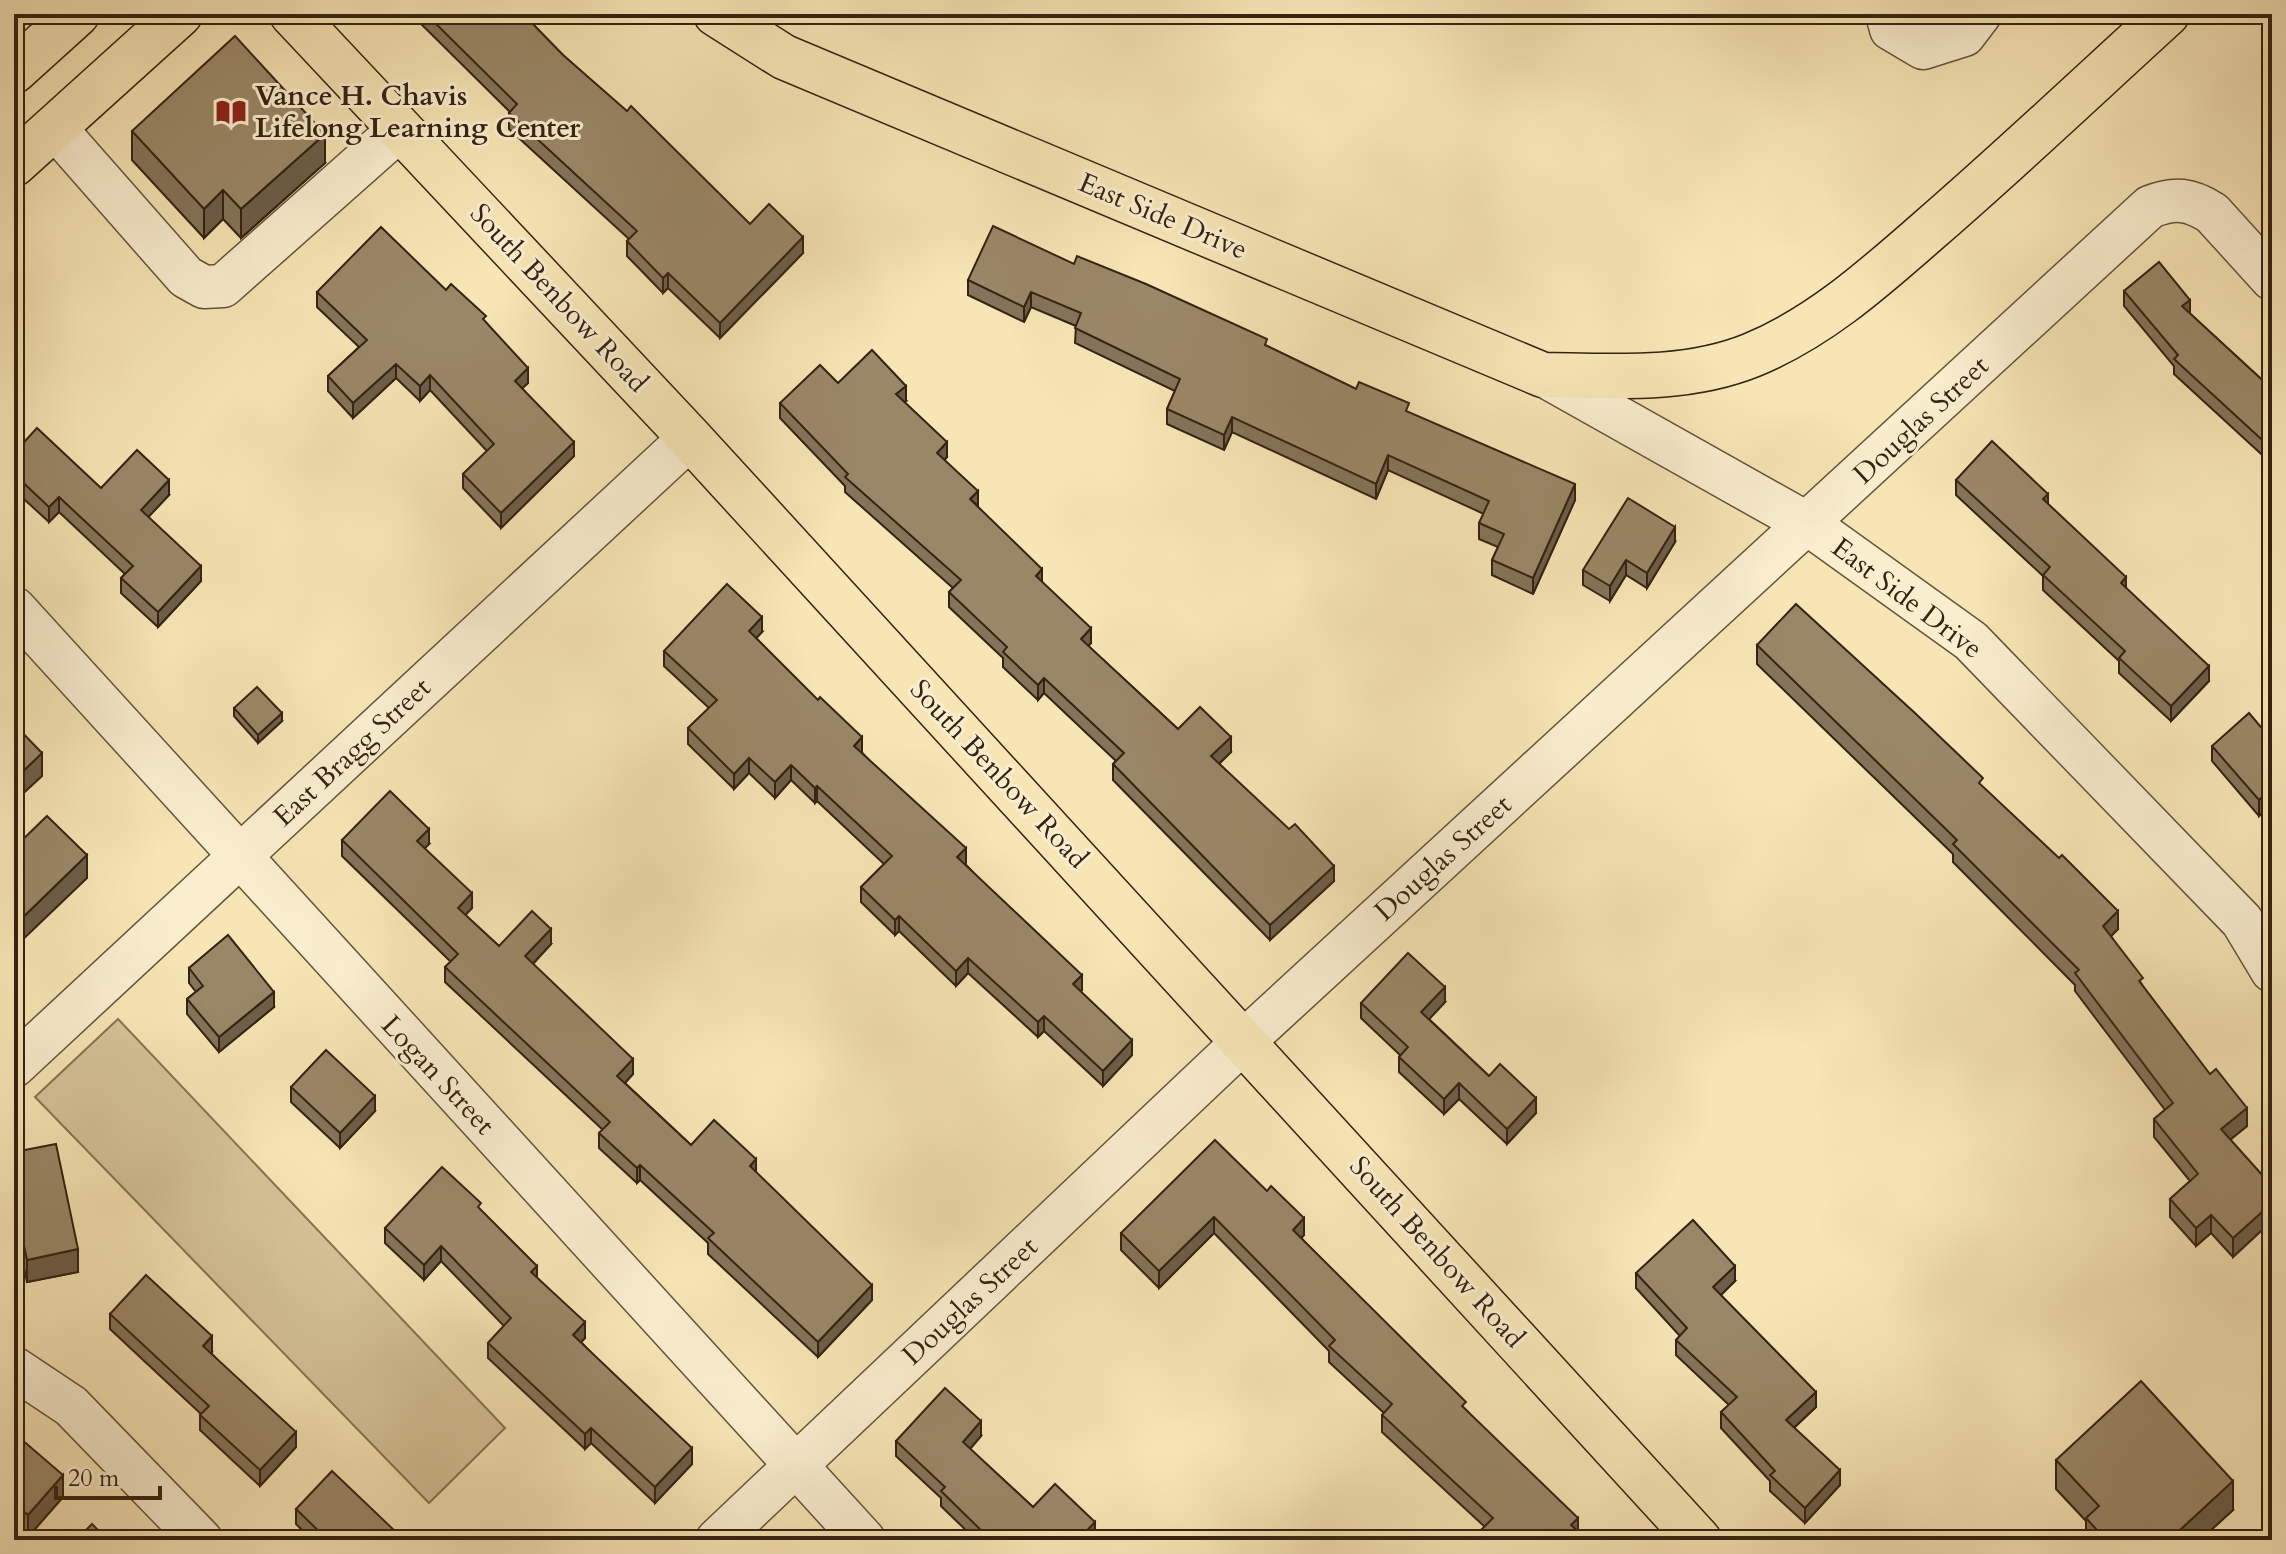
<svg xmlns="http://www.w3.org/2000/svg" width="2286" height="1554" font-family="Cardo,serif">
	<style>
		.green { fill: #d6c499; stroke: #867356; stroke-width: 2 }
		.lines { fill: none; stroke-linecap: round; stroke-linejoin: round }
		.minor-casing { stroke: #66533b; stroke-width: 45 }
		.major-casing { stroke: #352212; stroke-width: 47 }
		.minor { stroke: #faeecf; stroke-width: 42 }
		.major { stroke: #f7e5b5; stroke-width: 44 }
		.wall { fill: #847459; stroke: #352212; stroke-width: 2 }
		.shaded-wall { fill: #6c5e48; stroke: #352212; stroke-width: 2 }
		.building { fill: #9a8767; stroke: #352212; stroke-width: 2 }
		.labels { text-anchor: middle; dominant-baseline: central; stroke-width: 6; stroke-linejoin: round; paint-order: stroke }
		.poi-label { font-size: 28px; font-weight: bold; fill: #352212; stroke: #faeecf; text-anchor: start }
		.street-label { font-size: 28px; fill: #352212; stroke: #faeecf }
	</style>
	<rect width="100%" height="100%" fill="#f7e5b5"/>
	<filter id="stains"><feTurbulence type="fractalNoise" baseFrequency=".0025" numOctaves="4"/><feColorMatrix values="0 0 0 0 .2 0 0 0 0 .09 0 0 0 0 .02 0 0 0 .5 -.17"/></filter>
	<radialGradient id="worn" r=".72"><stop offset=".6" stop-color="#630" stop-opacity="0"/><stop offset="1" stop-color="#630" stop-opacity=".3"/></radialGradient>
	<!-- green -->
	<path class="green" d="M118,1019L505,1428L429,1503L35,1097Z"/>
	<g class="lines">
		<!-- minor casing -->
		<g class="minor-casing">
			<g id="minor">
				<path d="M1887,14L1891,29L1923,48L1964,35L1980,14"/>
				<path d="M55,128L186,277L204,287L223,286L399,130"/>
				<path d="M1543,375L1808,524L1971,641L2242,921L2272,971"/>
				<path d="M14,608L864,1540"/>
				<path d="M14,1066L690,438"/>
				<path d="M14,1368L71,1406L201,1540"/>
				<path d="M717,1540L1244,1041L2150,207C2175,197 2190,199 2212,213L2272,279"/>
			</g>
		</g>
		<!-- major casing -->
		<g class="major-casing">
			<g id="major">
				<path d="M292,14L690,438L1699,1540"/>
				<path d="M716,14L784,57L1543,375C1612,376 1686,382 1752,355C1820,327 1874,278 1929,230C2010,160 2088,86 2167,14"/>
				<path d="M14,71L77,14"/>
				<path d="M14,164L180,14"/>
			</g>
		</g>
		<!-- minor -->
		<use href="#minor" class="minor"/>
		<!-- major -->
		<use href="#major" class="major"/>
	</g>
	<!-- wall -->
	<g class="wall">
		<path d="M411,14H523L563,55L750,224L803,253L720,338L668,288L663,293L627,256V241L629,239L509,129V113L510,112Z"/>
		<path d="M132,131L325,163L241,238L223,219L204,238L132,160Z"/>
		<path d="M1074,264L1267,346L1356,389L1409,413L1575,500L1533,594L1492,575V560L1498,547L1479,539V523L1484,514L1388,470L1376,499L1232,432L1224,450L1167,424V409L1175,391L1075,343L1076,326L1031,307L1024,322L968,295V280Z"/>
		<path d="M446,290L486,323L528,383L522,388L574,456L501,528L463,488V474L487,451L430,390L420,401L396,378L353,418L328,391V376L359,347L317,307V292Z"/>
		<path d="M2124,291L2190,314L2272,389V464L2174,374V366L2124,306Z"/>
		<path d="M838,383L906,401L904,402L947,457L944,460L978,507L1042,582L1091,643L1088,646L1178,729L1231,752L1219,764L1334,881L1270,940L1113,780V764L1116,761L1044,693L1038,700L1003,667V658L949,607V592L953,588L845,492V486L780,418V403Z"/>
		<path d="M14,453L101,488L169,495L148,517L201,581L158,627L121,593V578L125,574L59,512L49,522L14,490Z"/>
		<path d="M1956,480L2048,505L2209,681L2171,721L2119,673V661L2043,590V576L1956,495Z"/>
		<path d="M1675,542L1647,588L1626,575L1610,601L1583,585V570Z"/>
		<path d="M762,632L756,638L1082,990L1080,992L1132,1055L1103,1086L1044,1031L1038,1037L968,973L956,986L899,931L895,935L861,902V887L884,864L817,801L815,803L791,780L775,798L749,773L734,789L688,744V728L709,708L664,666V651Z"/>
		<path d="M1757,645L1983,787L2118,929L2111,936L2143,986L2247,1126L2230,1140L2263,1176L2272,1168V1241L2262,1230L2233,1257L2211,1233L2196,1246L2170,1217V1199L2190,1181L2154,1137V1119L2165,1110L2075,991V985L1953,862V854L1757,664Z"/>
		<path d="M234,708L282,721L258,743L234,716Z"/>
		<path d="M2272,740V825L2263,812L2259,816L2212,761V746Z"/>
		<path d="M342,840L429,844L424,848L472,908L465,915L499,946L551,944L533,964L633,1074L625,1083L691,1145L756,1173L872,1300L818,1357L708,1254V1243L640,1180L637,1183L599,1148V1133L603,1130L445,982V967L451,962L342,856Z"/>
		<path d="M189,968L274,1007L219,1052L187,1014V999L196,992L189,983Z"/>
		<path d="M1445,1002L1429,1019L1489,1076L1536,1113L1507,1144L1459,1099L1444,1114L1399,1072V1057L1400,1055L1361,1018V1003Z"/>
		<path d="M291,1087L375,1111L340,1148L291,1102Z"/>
		<path d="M14,1152L78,1272L27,1282L14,1221Z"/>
		<path d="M1267,1191L1304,1235L1301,1238L1466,1410L1587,1540H1481V1530L1485,1527L1382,1432V1415L1384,1413L1329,1362V1351L1214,1233L1159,1288L1121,1250V1233Z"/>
		<path d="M481,1211L585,1338L581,1342L692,1464L655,1503L591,1443L585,1449L488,1358V1343L504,1326L441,1261L424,1280L385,1243V1228Z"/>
		<path d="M1636,1273L1735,1281L1720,1295L1816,1407L1794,1428L1840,1485L1805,1523L1770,1491V1481L1721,1428V1412L1729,1405L1676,1355V1340L1680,1336L1636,1288Z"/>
		<path d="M110,1314L212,1352L211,1353L296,1447L260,1486L200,1430V1415L201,1414L110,1329Z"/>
		<path d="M2272,1320V1345L2269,1341V1323Z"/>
		<path d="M14,1433L63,1497L28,1537L14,1526Z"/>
		<path d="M981,1436L970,1449L1033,1507L1095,1537L1092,1540H976L941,1506V1498L896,1456V1441Z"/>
		<path d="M2056,1460L2233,1510L2200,1540H2086V1521L2056,1489Z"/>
		<path d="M296,1509L397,1540H312L296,1524Z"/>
	</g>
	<!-- shaded-wall -->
	<g class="shaded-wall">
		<path d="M325,134V163L241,238V209Z"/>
		<path d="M223,190V219L204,238V209Z"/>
		<path d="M803,237V253L720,338V323Z"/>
		<path d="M668,273V288L663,293V278Z"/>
		<path d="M1031,292V307L1024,322V307Z"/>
		<path d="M2190,300V315L2182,306Z"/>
		<path d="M396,364V378L353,418V403Z"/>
		<path d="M528,368V383L515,395V381Z"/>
		<path d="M430,375V390L420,401V386Z"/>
		<path d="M906,386V401L896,410V394Z"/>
		<path d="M1232,417V432L1224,450V435Z"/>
		<path d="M574,442V456L501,528V513Z"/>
		<path d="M947,442V457L937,468V453Z"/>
		<path d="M1388,455V470L1376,499V484Z"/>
		<path d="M169,480V495L141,525V510Z"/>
		<path d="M1575,484V500L1533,594V578Z"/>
		<path d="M978,491V506L970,499Z"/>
		<path d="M2048,494V509L2043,499Z"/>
		<path d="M59,497V512L49,522V507Z"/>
		<path d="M1675,527V542L1647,588V573Z"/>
		<path d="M1626,560V575L1610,601V586Z"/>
		<path d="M201,566V581L158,627V612Z"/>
		<path d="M1042,569V584L1036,576Z"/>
		<path d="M2126,577V592L2121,583Z"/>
		<path d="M762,617V632L749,646V631Z"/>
		<path d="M1091,628V643L1081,654V639Z"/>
		<path d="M2209,666V681L2171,721V706Z"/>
		<path d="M1044,678V693L1038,700V685Z"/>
		<path d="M282,713V721L258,743V735Z"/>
		<path d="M862,737V752L854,761V746Z"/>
		<path d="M1231,737V752L1211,771V756Z"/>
		<path d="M42,753V776L14,802V780Z"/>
		<path d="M749,758V773L734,789V774Z"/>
		<path d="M791,765V780L775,798V782Z"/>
		<path d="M817,786V801L815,803V788Z"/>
		<path d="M2263,796V812L2259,816V800Z"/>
		<path d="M429,829V844L417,856V841Z"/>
		<path d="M966,848V863L957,872V857Z"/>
		<path d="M87,855V878L14,948V926Z"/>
		<path d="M1334,866V881L1270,940V925Z"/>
		<path d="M472,893V908L458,923V908Z"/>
		<path d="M2118,911V929L2103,944V926Z"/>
		<path d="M899,916V931L895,935V920Z"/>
		<path d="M551,929V944L525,972V956Z"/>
		<path d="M968,958V973L956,986V971Z"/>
		<path d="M1082,975V990L1073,1000V984Z"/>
		<path d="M1445,987V1002L1421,1028V1012Z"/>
		<path d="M274,992V1007L219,1052V1037Z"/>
		<path d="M1044,1016V1031L1038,1037V1022Z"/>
		<path d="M1132,1040V1055L1103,1086V1071Z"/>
		<path d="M633,1059V1074L617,1091V1076Z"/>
		<path d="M1459,1083V1099L1444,1114V1099Z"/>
		<path d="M375,1096V1111L340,1148V1133Z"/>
		<path d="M1536,1098V1113L1507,1144V1129Z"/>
		<path d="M2247,1108V1126L2221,1147V1129Z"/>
		<path d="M756,1159V1174L750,1166Z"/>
		<path d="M640,1165V1180L637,1183V1168Z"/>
		<path d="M2262,1212V1230L2233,1257V1238Z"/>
		<path d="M2211,1215V1233L2196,1246V1228Z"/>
		<path d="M1214,1217V1233L1159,1288V1271Z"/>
		<path d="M1304,1218V1235L1293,1246V1230Z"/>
		<path d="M441,1246V1261L424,1280V1265Z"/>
		<path d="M78,1249V1272L27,1282V1260Z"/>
		<path d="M537,1266V1281L531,1272Z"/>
		<path d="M1735,1266V1281L1713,1303V1287Z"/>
		<path d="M872,1285V1300L818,1357V1342Z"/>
		<path d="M585,1322V1338L573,1350V1335Z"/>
		<path d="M212,1336V1352L203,1361V1346Z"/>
		<path d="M1816,1392V1407L1786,1435V1420Z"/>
		<path d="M981,1421V1436L963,1457V1442Z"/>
		<path d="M591,1428V1443L585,1449V1434Z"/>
		<path d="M296,1432V1447L260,1486V1470Z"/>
		<path d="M692,1448V1464L655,1503V1487Z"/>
		<path d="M1840,1470V1485L1805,1523V1508Z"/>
		<path d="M63,1475V1497L28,1537V1515Z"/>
		<path d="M2233,1481V1510L2200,1540H2169Z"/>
		<path d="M1578,1518V1535L1571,1525Z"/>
		<path d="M1095,1522V1537L1092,1540H1078Z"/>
	</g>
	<!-- building -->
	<g class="building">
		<path d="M426,14H523L563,55L627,111L631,106L750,224L769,204L803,237L720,323L668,273L663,278L627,241L637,231L509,113L517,104Z"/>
		<path d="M235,36L325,134L241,209L223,190L204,209L132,131Z"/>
		<path d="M993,226L1074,264L1077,256L1146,284L1267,339L1265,345L1356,389L1359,382L1409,403L1406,411L1575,484L1533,578L1492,560L1504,534L1479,523L1489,501L1388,455L1376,484L1232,417L1224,435L1167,409L1180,379L1075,328L1081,313L1031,292L1024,307L968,280Z"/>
		<path d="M381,227L446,290L451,284L486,316L483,319L528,368L515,381L574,442L501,513L463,474L494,444L430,375L420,386L396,364L353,403L328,376L367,340L317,292Z"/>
		<path d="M2159,262L2190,300L2182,306L2272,389V449L2174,359L2178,355L2124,291Z"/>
		<path d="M872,350L906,386L896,394L947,442L937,453L978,491L970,499L1042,569L1036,576L1091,628L1081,639L1178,729L1200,707L1231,737L1211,756L1289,829L1295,824L1334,866L1270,925L1113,764L1124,753L1044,678L1038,685L1003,652L1007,647L949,592L961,580L845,477L848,474L780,403L820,365L838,383Z"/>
		<path d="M37,428L101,488L137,450L169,480L141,510L201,566L158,612L121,578L133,566L59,497L49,507L14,474V453Z"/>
		<path d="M1992,441L2048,494L2043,499L2126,577L2121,583L2209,666L2171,706L2119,658L2125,651L2043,575L2050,567L1956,480Z"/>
		<path d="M1628,498L1675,527L1647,573L1626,560L1610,586L1583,570Z"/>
		<path d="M727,584L762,617L749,631L818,700L820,697L862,737L854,746L966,848L957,857L1082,975L1073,984L1132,1040L1103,1071L1044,1016L1038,1022L968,958L956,971L899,916L895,920L861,887L892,856L817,786L815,788L791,765L775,782L749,758L734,774L688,728L717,700L664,651Z"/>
		<path d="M1796,604L1916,714L1983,778L1979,783L2059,858L2062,855L2118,911L2103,926L2143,978L2139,981L2210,1074L2216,1069L2247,1108L2221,1129L2263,1176L2272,1168V1223L2262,1212L2233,1238L2211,1215L2196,1228L2170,1199L2198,1174L2154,1119L2173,1103L2075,973L2079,970L1953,844L1957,840L1757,645Z"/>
		<path d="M257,687L282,713L258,735L234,708Z"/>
		<path d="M2249,713L2272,740V810L2263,796L2259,800L2212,746Z"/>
		<path d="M14,724L42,753L14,780Z"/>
		<path d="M390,791L429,829L417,841L472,893L458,908L499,946L532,911L551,929L525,956L633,1059L617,1076L691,1145L714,1120L756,1159L750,1166L872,1285L818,1342L708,1238L714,1233L640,1165L637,1168L599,1133L610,1122L445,967L458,954L342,840Z"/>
		<path d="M47,816L87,855L14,926V848Z"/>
		<path d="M228,935L274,992L219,1037L187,999L203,986L189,968Z"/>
		<path d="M1408,953L1445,987L1421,1012L1489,1076L1500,1064L1536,1098L1507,1129L1459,1083L1444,1099L1399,1057L1408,1047L1361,1003Z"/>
		<path d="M326,1050L375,1096L340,1133L291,1087Z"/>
		<path d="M1215,1140L1267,1191L1271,1186L1304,1218L1293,1230L1466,1402L1462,1406L1578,1518L1571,1525L1587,1540H1491L1481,1530L1493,1518L1382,1415L1392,1404L1329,1346L1335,1340L1214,1217L1159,1271L1121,1233Z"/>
		<path d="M56,1144L78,1249L27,1260L14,1198V1152Z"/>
		<path d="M442,1167L481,1203L478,1207L537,1266L531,1272L585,1322L573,1335L692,1448L655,1487L591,1428L585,1434L488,1343L511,1318L441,1246L424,1265L385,1228Z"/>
		<path d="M1693,1220L1735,1266L1713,1287L1816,1392L1786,1420L1840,1470L1805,1508L1770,1475L1775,1471L1721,1412L1737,1397L1676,1340L1687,1328L1636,1273Z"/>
		<path d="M146,1275L212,1336L203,1346L296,1432L260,1470L200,1415L209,1406L110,1314Z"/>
		<path d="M2141,1381L2233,1481L2169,1540H2106L2086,1518L2099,1506L2056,1460Z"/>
		<path d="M945,1388L981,1421L963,1442L1033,1507L1055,1484L1095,1522L1078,1540H991L941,1491L945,1487L896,1441Z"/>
		<path d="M14,1433L63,1475L28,1515L14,1503Z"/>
		<path d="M332,1471L397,1533L390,1540H328L296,1509Z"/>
		<path d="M92,1524L108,1540H76Z"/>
	</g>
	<!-- icons -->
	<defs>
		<g id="library-bare" transform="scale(2.4)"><path d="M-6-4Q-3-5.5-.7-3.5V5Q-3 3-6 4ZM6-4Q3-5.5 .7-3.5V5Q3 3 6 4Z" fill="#8f2418" stroke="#faeecf" stroke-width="2.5" paint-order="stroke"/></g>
	</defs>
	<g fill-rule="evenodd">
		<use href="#library-bare" x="231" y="112"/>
	</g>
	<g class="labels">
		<!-- poi labels -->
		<g class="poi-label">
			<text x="255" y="96">Vance H. Chavis<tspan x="255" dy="32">Lifelong Learning Center</tspan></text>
		</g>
		<!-- street labels -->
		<g class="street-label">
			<text transform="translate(1163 216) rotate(23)">East Side Drive</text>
			<text transform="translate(559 298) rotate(47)">South Benbow Road</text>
			<text transform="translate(1921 420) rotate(-43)">Douglas Street</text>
			<text transform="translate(1907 598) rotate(37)">East Side Drive</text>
			<text transform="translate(352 752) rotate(-43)">East Bragg Street</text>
			<text transform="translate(999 774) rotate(47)">South Benbow Road</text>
			<text transform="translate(1443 858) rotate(-42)">Douglas Street</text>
			<text transform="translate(438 1075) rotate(47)">Logan Street</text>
			<text transform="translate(1437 1252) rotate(48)">South Benbow Road</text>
			<text transform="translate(970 1301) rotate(-43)">Douglas Street</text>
		</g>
	</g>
	<!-- margin -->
	<rect width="2286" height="1554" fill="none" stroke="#f7e5b5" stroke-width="48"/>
	<rect x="16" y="16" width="2254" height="1522" fill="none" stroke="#352212" stroke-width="4"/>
	<rect x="24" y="24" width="2238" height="1506" fill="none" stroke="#352212" stroke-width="2"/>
	<!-- scale -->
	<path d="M56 1486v12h104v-12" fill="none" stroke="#352212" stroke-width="4"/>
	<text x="68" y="1486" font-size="24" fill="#352212" stroke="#faeecf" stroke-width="6" paint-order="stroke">20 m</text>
	<rect width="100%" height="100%" filter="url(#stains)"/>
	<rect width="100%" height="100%" fill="url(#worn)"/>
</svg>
